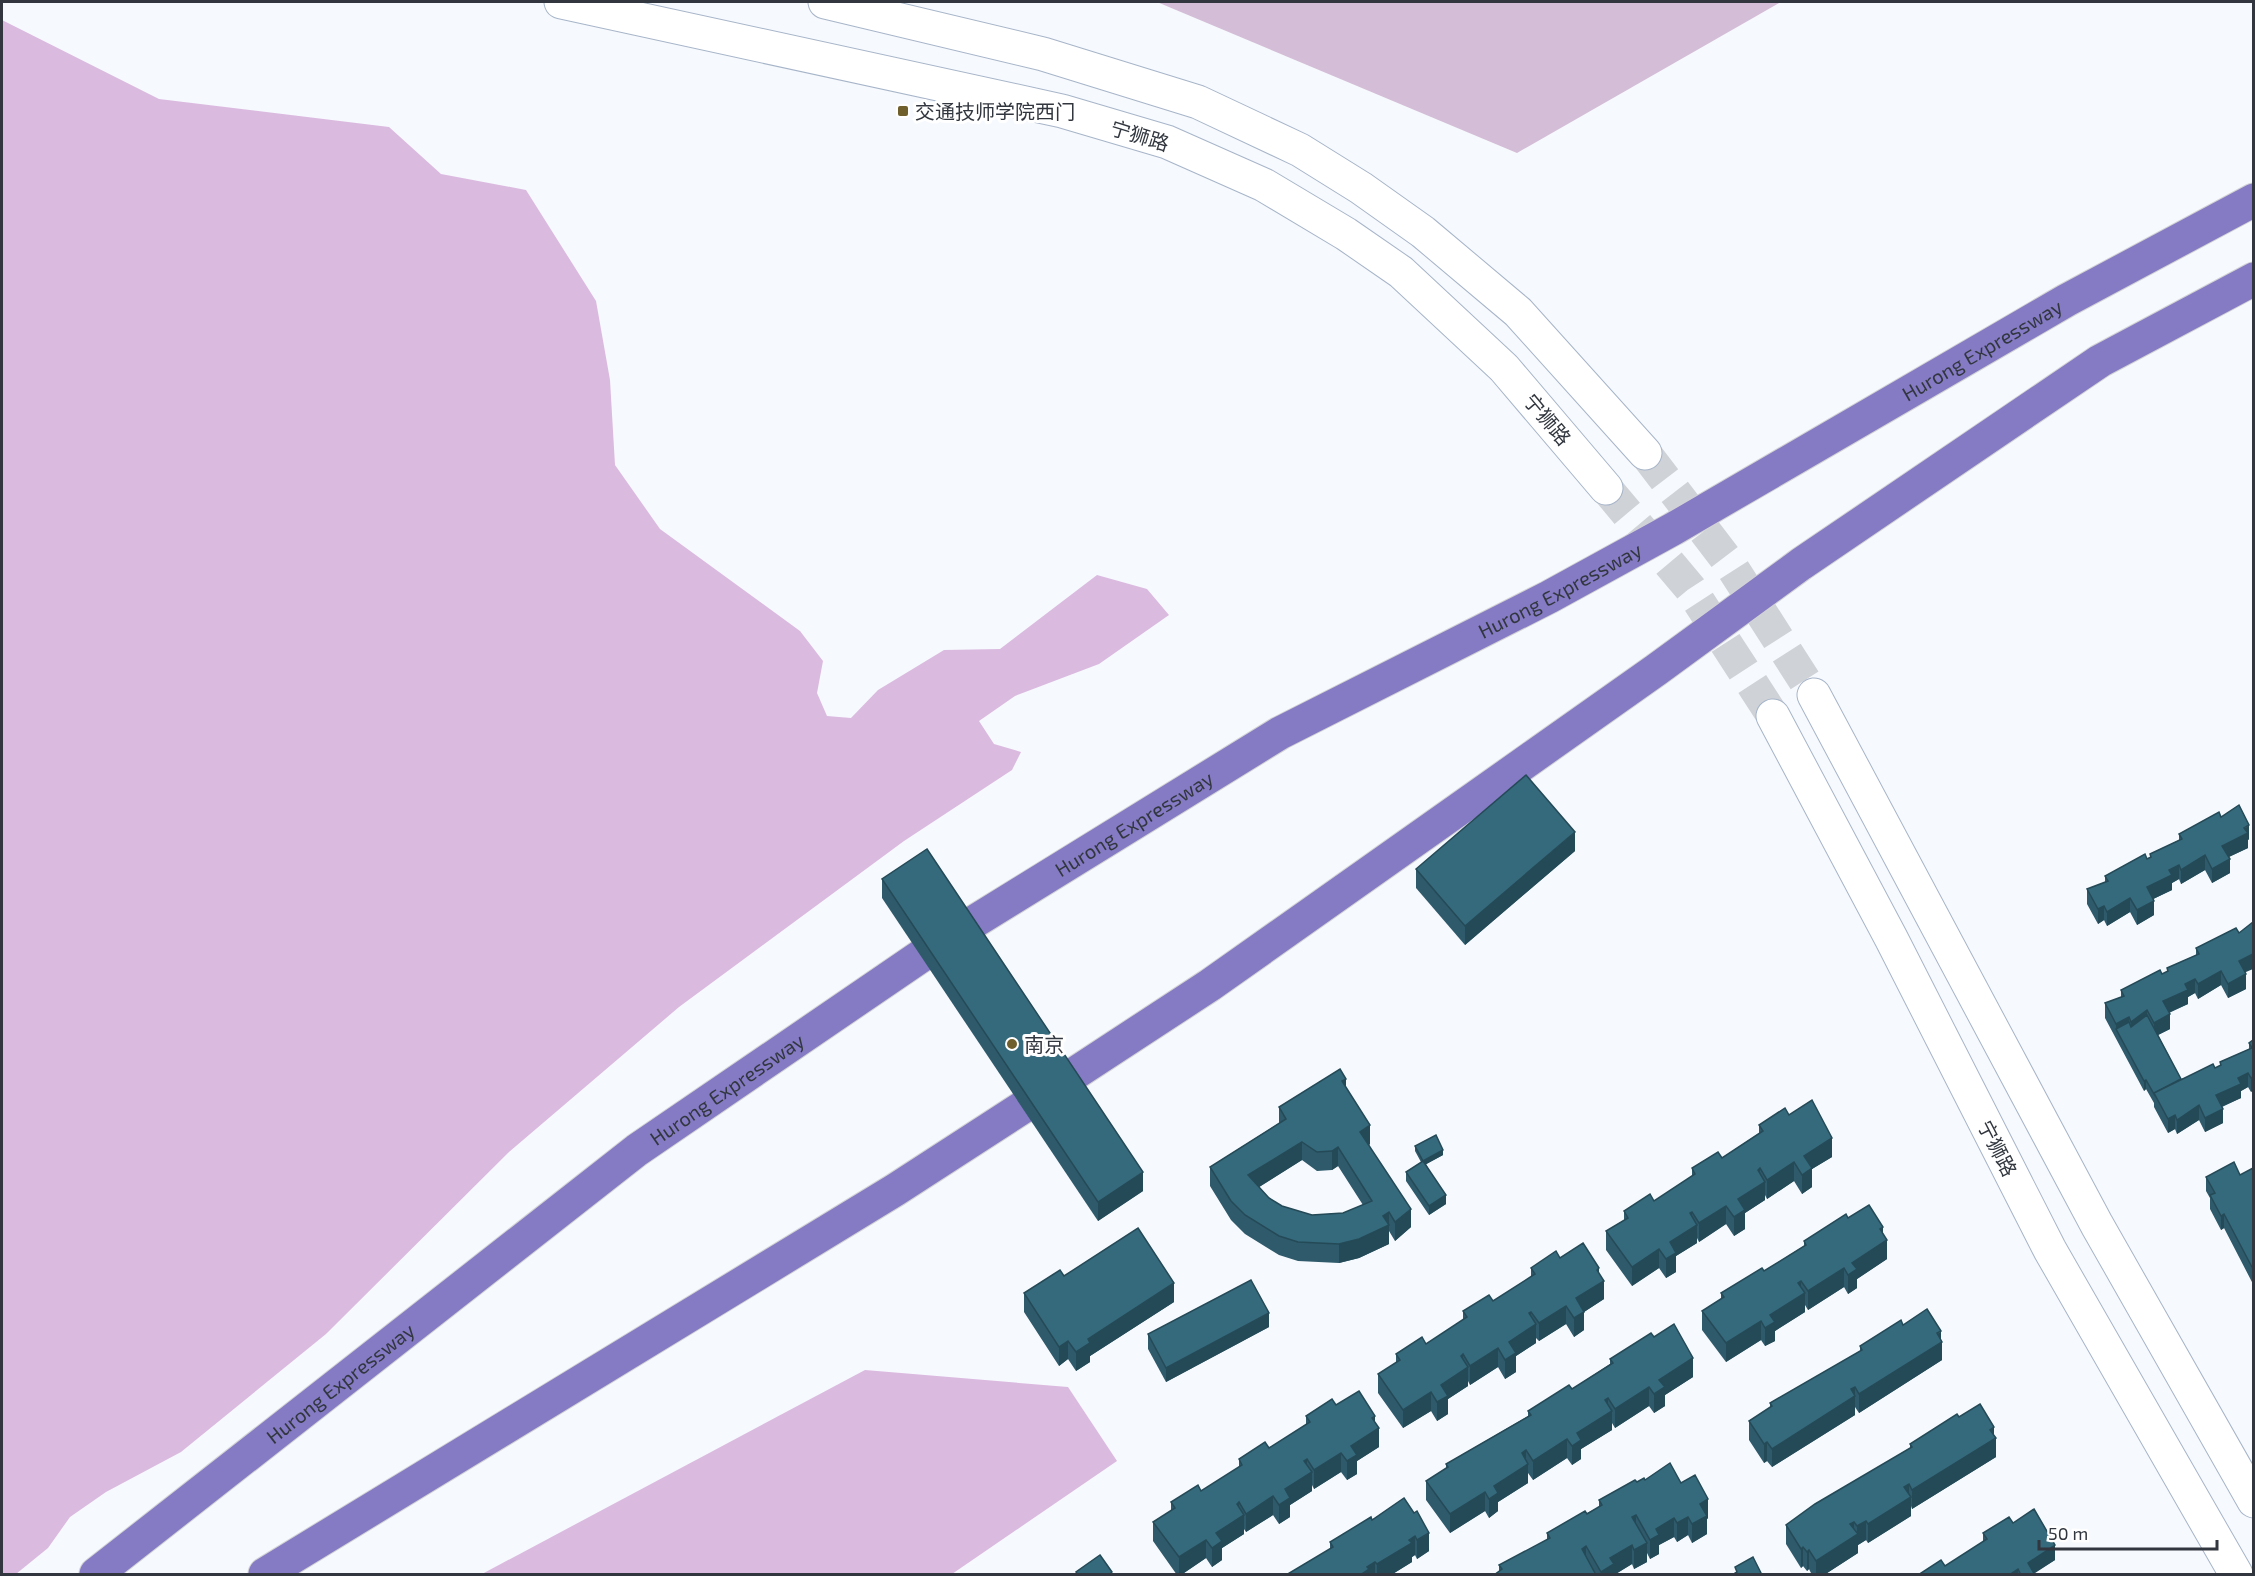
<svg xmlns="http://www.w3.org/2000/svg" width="2255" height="1576" font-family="'Exo 2','Noto Sans SC',sans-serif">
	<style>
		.green { fill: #d4bdd7 }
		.forest { fill: #dbbae0 }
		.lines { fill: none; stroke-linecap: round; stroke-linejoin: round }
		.secondary-tunnel { stroke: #cfd2d7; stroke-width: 33; stroke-dasharray: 33 16; stroke-linecap: butt }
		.secondary-casing { stroke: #a7b5c9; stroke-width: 35 }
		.highway-casing { stroke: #d2d3d5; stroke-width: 35 }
		.secondary { stroke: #fff; stroke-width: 33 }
		.highway { stroke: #857ac4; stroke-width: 33 }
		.wall { fill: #2e5a6b; fill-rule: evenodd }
		.shaded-wall { fill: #254a57 }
		.building { fill: #35697c; stroke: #254a57; stroke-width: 1.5; fill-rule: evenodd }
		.poi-dot { fill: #6e5f2c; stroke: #fff; stroke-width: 2 }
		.labels { text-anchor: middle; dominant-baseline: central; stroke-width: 6; stroke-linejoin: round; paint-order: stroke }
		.poi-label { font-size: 20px; fill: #32373f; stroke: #fff; text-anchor: start }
		.street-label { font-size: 20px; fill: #32373f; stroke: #fff }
	</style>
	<rect width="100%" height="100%" fill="#f6f9fd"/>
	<!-- green -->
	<path class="green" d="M1157,2H1781L1517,153Z"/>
	<!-- forest -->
	<g class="forest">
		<path d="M2,20L159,99L389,127L441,174L526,190L596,301L610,380L615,465L660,529L800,631L823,661L817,693L827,716L851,718L878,690L944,650L1000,649L1097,575L1147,589L1169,615L1099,664L1015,696L979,721L994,744L1021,752L1012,770L904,841L679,1007L509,1152L326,1334L181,1452L106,1492L70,1517L48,1548L16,1574H2Z"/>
		<path d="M865,1370L1068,1387L1117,1461L952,1574H482Z"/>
	</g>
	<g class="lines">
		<!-- secondary-tunnel -->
		<g class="secondary-tunnel">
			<path d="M1645,453L1730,564L1814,695"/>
			<path d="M1606,488L1690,588L1773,716"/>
		</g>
		<!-- secondary casing -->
		<g class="secondary-casing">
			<g id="secondary">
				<path d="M561,2L1062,111L1167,142L1264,185L1346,234L1401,272L1504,368L1606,488"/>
				<path d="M825,2L1043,54L1198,102L1300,150L1361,188L1423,232L1518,312L1645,453"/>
				<path d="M1814,695L2097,1225L2254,1501"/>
				<path d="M1773,716L1891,938L2050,1250L2236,1574"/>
			</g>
		</g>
		<!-- highway casing -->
		<g class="highway-casing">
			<g id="highway">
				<path id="s1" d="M96,1574L637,1150L943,941L1280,733L1549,597L1673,529L2067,300L2254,200"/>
				<path d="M265,1574L895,1190L1048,1091L1210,985L1656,670L1801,564L2100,361L2254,279"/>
			</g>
		</g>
		<!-- secondary -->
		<use href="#secondary" class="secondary"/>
		<!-- highway -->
		<use href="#highway" class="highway"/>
	</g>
	<!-- wall -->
	<g class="wall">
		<path d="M2221,817L2249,839L2248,840V848L2229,857L2230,873L2212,883L2205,870L2181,884L2179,879L2172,883V890L2153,899L2154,915L2137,925L2130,912L2107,926L2104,920L2098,924L2087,904V889L2105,882V876L2147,859L2150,857V854L2179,840V834Z"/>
		<path d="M1575,851L1465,945L1416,888V869Z"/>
		<path d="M882,879L1143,1191L1098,1221L882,898Z"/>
		<path d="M2196,948L2245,972L2246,989L2228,998L2221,985L2198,999L2195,993L2188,997V1004L2169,1013L2170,1029L2158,1035L2181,1079L2215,1068L2220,1066V1062L2249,1049V1043L2253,1040L2251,1092L2248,1087L2241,1091V1098L2222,1107L2223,1123L2205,1132L2199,1120L2177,1134L2175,1129L2168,1133L2154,1107V1103L2146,1089L2144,1091L2105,1018V1003L2121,997V990L2162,974L2167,972V968L2196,955Z"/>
		<path d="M1346,1088L1370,1144L1369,1145L1411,1227L1395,1241L1389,1231V1244L1359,1258L1339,1263L1298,1261L1279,1255L1245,1234L1231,1220L1210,1186V1167L1279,1123V1107ZM1302,1160L1317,1171L1332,1170L1338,1166L1363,1205L1343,1213L1312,1215L1282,1206L1269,1198L1259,1187Z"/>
		<path d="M1789,1115L1832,1157L1812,1169V1187L1802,1194L1794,1181L1767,1199L1765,1195V1200L1745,1213V1229L1734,1236L1726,1224L1699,1242L1697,1238V1243L1676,1256V1272L1666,1278L1659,1268L1632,1286L1606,1250V1231L1624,1220V1211L1654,1201L1692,1177V1168L1722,1158L1759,1133V1125Z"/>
		<path d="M1415,1146L1443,1155L1426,1164L1446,1204L1429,1215L1406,1181V1172L1421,1162L1415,1151Z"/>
		<path d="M2253,1168V1284L2224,1228L2221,1230L2210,1209V1198L2206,1191V1177L2240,1175Z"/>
		<path d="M1848,1218L1883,1235L1887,1259L1857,1279V1288L1848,1294L1844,1287L1808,1310L1805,1305V1312L1775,1331V1341L1765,1346L1761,1340L1726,1362L1702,1330V1311L1721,1299V1293L1764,1271L1804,1246V1241Z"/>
		<path d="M1560,1258L1599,1274L1604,1299L1584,1312V1330L1574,1337L1566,1324L1539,1341L1536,1338V1343L1516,1356V1372L1505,1379L1498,1367L1470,1385L1468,1381V1386L1448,1399V1414L1437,1421L1431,1411L1403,1428L1378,1393V1374L1396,1363V1354L1426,1344L1463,1320V1311L1493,1301L1531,1277V1268Z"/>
		<path d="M1064,1276L1174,1302L1090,1356V1362L1076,1371L1068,1359L1059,1366L1024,1312V1293Z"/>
		<path d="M1903,1325L1941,1339L1942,1360L1859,1413L1855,1407V1415L1772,1467L1767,1461L1764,1463L1749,1440V1421L1770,1408V1403L1860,1351V1346Z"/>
		<path d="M1269,1327L1166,1382L1148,1349V1334Z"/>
		<path d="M1610,1359L1693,1377L1665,1395V1406L1654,1413L1649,1406L1615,1428L1612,1423V1430L1581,1449V1459L1572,1465L1567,1458L1533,1480L1528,1473V1483L1498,1502V1511L1489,1518L1485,1511L1450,1533L1426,1500V1481L1446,1469V1464L1528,1416V1411L1572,1389L1610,1364Z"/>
		<path d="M1336,1405L1375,1422L1379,1447L1357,1461V1474L1347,1480L1341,1472L1314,1489L1312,1485V1491L1290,1505V1517L1279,1524L1273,1515L1246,1532L1244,1529V1534L1222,1548V1560L1212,1567L1206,1558L1181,1575H1177L1153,1541V1522L1171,1511V1502L1201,1491L1239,1468V1459L1269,1448L1306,1425V1416Z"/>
		<path d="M1959,1417L1994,1435L1996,1457L1912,1509L1911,1506V1516L1868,1543L1866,1540L1858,1545V1553L1824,1575H1812L1809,1569L1807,1571L1803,1566L1801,1568L1786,1544V1525L1910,1448V1444Z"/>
		<path d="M1645,1480L1681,1483L1708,1518L1707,1519V1534L1692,1543L1688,1535L1677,1542L1674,1537L1659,1545V1554L1650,1559L1647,1553V1562L1634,1569L1632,1564L1614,1575H1494L1499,1571V1565L1547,1540V1533L1599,1507V1500L1637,1482Z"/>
		<path d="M1404,1498L1429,1551L1417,1559L1415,1555L1412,1557V1562L1391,1575H1286L1330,1549V1542L1372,1520Z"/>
		<path d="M2013,1523L2055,1560L2034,1573L2035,1575H1918L1945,1566L1983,1542V1533Z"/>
	</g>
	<!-- shaded-wall -->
	<g class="shaded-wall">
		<path d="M2249,825V839L2248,840V848L2222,860V846Z"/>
		<path d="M1575,832V851L1465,945V926Z"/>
		<path d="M2205,855V870L2181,884V870Z"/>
		<path d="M2230,859V873L2212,883V869Z"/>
		<path d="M2179,865V879L2172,883V890L2147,902V887L2169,870Z"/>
		<path d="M2130,898V912L2107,926V912Z"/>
		<path d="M2154,901V915L2137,925V910Z"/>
		<path d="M2104,906V920L2098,924V909Z"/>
		<path d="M2253,954V969L2239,975V961Z"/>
		<path d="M2221,971V985L2198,999V984Z"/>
		<path d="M2246,974V989L2228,998V984Z"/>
		<path d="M2195,979V993L2188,997V1004L2163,1015V1001L2185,984Z"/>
		<path d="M2147,1010V1025L2131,1036V1022Z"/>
		<path d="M2170,1014V1029L2154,1037V1023Z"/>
		<path d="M2129,1017V1031L2116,1029V1024Z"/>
		<path d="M2248,1073V1087L2241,1091V1098L2216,1109V1095L2238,1078Z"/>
		<path d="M2253,1077V1091L2251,1092V1078Z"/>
		<path d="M1346,1079V1098L1342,1081Z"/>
		<path d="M2146,1080V1089L2144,1091V1081Z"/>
		<path d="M2199,1105V1120L2177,1134V1120Z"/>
		<path d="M2223,1109V1123L2205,1132V1118Z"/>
		<path d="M2175,1115V1129L2168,1133V1119Z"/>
		<path d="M1370,1125V1144L1360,1151V1132Z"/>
		<path d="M1832,1138V1157L1812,1169V1187L1802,1194V1175L1804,1156Z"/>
		<path d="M1302,1142V1160L1248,1194V1175Z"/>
		<path d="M1338,1147V1166L1332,1170V1151Z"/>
		<path d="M1443,1150V1155L1423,1166V1161Z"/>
		<path d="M1794,1162V1181L1767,1199V1180Z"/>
		<path d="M1760,1168V1185L1765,1182V1200L1745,1213V1229L1734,1236V1217L1738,1199L1758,1170Z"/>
		<path d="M1143,1172V1191L1098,1221V1202Z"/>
		<path d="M1446,1195V1204L1429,1215V1206Z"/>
		<path d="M1726,1206V1224L1699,1242V1223Z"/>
		<path d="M1411,1209V1227L1395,1241V1222Z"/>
		<path d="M1389,1212V1244L1359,1258L1339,1263V1244Z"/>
		<path d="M1692,1212V1228L1697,1225V1243L1676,1256V1272L1666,1278V1259L1670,1242L1690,1213Z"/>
		<path d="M2224,1214V1228L2221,1230V1216Z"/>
		<path d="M1883,1227V1243L1887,1240V1259L1857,1279V1288L1848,1294V1275L1852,1263L1880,1229Z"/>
		<path d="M1659,1249V1268L1632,1286V1267Z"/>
		<path d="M1599,1268V1283L1604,1281V1299L1584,1312V1330L1574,1337V1318L1576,1298L1597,1270Z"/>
		<path d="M1844,1268V1287L1808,1310V1291Z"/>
		<path d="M1801,1281V1295L1805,1293V1312L1775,1331V1341L1765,1346V1328L1770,1315L1798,1283Z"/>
		<path d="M1174,1283V1302L1090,1356V1362L1076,1371V1352L1088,1339Z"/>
		<path d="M1566,1306V1324L1539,1341V1323Z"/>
		<path d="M1531,1312V1327L1536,1324V1343L1516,1356V1372L1505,1379V1360L1509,1342L1529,1313Z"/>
		<path d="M1269,1313V1327L1166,1382V1368Z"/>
		<path d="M1761,1321V1340L1726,1362V1343Z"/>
		<path d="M1941,1331V1343L1942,1342V1360L1859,1413V1394Z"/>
		<path d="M1068,1341V1359L1059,1366V1347Z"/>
		<path d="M1498,1348V1367L1470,1385V1366Z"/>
		<path d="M1463,1354V1371L1468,1367V1386L1448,1399V1414L1437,1421V1402L1441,1385L1461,1356Z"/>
		<path d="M1693,1358V1377L1665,1395V1406L1654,1413V1394L1659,1380Z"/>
		<path d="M1649,1387V1406L1615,1428V1409Z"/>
		<path d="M1855,1387V1415L1772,1467V1449Z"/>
		<path d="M1431,1392V1411L1403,1428V1410Z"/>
		<path d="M1608,1398V1414L1612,1411V1430L1581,1449V1459L1572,1465V1446L1577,1433L1605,1400Z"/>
		<path d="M1375,1416V1431L1379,1428V1447L1357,1461V1474L1347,1480V1461L1351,1446L1372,1418Z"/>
		<path d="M1994,1427V1440L1996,1438V1457L1912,1509V1490Z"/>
		<path d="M1567,1439V1458L1533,1480V1461Z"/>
		<path d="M1767,1442V1461L1764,1463V1444Z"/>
		<path d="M1526,1450V1465L1528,1464V1483L1498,1502V1511L1489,1518V1499L1494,1486L1522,1453Z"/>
		<path d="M1341,1453V1472L1314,1489V1470Z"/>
		<path d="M1307,1459V1475L1312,1472V1491L1290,1505V1517L1279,1524V1505L1285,1489L1304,1461Z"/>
		<path d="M1909,1484V1499L1911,1497V1516L1868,1543V1524L1904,1487Z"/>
		<path d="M1485,1492V1511L1450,1533V1514Z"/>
		<path d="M1273,1496V1515L1246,1532V1514Z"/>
		<path d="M1708,1499V1518L1707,1519V1534L1692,1543V1524L1700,1504Z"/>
		<path d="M1239,1502V1518L1244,1515V1534L1222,1548V1560L1212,1567V1548L1216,1533L1237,1504Z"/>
		<path d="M1636,1515V1534L1632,1517Z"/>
		<path d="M1688,1517V1535L1677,1542V1523Z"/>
		<path d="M1674,1518V1537L1659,1545V1554L1650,1559V1540L1656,1529Z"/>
		<path d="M1866,1521V1540L1858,1545V1553L1824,1575H1816V1561L1850,1524L1854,1522V1537L1857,1535V1526Z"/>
		<path d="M1429,1533V1551L1417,1559V1540Z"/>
		<path d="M1415,1536V1555L1412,1557V1562L1391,1575H1377V1564Z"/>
		<path d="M1206,1540V1558L1181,1575H1179V1557Z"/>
		<path d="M1647,1543V1562L1634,1569V1550Z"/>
		<path d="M1632,1545V1564L1614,1575H1601V1572L1610,1558Z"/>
		<path d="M2055,1545V1560L2032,1575L2028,1563Z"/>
		<path d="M1586,1546V1565L1582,1549Z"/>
		<path d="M1803,1547V1566L1801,1568V1549Z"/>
		<path d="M1809,1550V1569L1807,1571V1552Z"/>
		<path d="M1375,1562V1575H1360L1367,1567Z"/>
		<path d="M2018,1569V1575H2009Z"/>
	</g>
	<!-- building -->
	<g class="building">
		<path d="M1526,775L1575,832L1465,926L1416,869Z"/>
		<path d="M2239,805L2249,825L2244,828L2248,833L2222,846L2230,859L2212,869L2205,855L2181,870L2179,865L2169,870L2172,875L2147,887L2154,901L2137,910L2130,898L2107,912L2104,906L2098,909L2087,889L2108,881L2105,876L2145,854L2147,859L2151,857L2150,854L2182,839L2179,834L2219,812L2221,817Z"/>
		<path d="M927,849L1143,1172L1098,1202L882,879Z"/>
		<path d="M2253,922V954L2239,961L2246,974L2228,984L2221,971L2198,984L2195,979L2185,984L2188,990L2163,1001L2170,1014L2154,1023L2147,1010L2131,1022L2129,1017L2116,1024L2105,1003L2124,996L2121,990L2160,970L2162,974L2168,971L2167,968L2199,954L2196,948L2236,928L2239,933Z"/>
		<path d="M2147,1015L2181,1079L2154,1093V1094L2146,1080L2144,1081L2116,1029L2129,1022L2131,1027Z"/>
		<path d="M2253,1040V1077L2251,1078L2248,1073L2238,1078L2241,1084L2216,1095L2223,1109L2205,1118L2199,1105L2177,1120L2175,1115L2168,1119L2154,1093L2213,1064L2215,1068L2221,1065L2220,1062L2252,1048L2249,1043Z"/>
		<path d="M1340,1069L1346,1079L1342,1081L1370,1125L1360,1132L1411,1209L1395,1222L1389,1212L1383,1216L1389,1225L1359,1239L1339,1244L1298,1242L1279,1236L1245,1215L1231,1201L1210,1167L1286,1119L1279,1107ZM1302,1142L1317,1152L1332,1151L1338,1147L1372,1201L1343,1213L1312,1215L1282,1206L1269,1198L1248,1175Z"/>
		<path d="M1812,1100L1832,1138L1804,1156L1812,1168L1802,1175L1794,1162L1767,1180L1760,1168L1758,1170L1765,1182L1738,1199L1745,1210L1734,1217L1726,1206L1699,1223L1692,1212L1690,1213L1697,1225L1670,1242L1676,1253L1666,1259L1659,1249L1632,1267L1606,1231L1628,1218L1624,1211L1650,1194L1654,1201L1695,1174L1692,1168L1718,1152L1722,1158L1763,1131L1759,1125L1785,1108L1789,1115Z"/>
		<path d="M1436,1135L1443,1150L1423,1161L1415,1146Z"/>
		<path d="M1423,1161L1446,1195L1429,1206L1406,1172Z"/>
		<path d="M2234,1162L2240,1175L2253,1168V1269L2224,1214L2221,1216L2210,1195L2215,1193L2206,1177Z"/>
		<path d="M1869,1205L1883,1227L1880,1229L1887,1240L1852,1263L1857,1269L1848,1275L1844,1268L1808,1291L1801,1281L1798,1283L1805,1293L1770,1315L1775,1322L1765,1328L1761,1321L1726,1343L1702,1311L1724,1297L1721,1293L1762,1268L1764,1271L1806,1245L1804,1241L1846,1214L1848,1218Z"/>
		<path d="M1138,1228L1174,1283L1088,1339L1090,1343L1076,1352L1068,1341L1059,1347L1024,1293L1060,1270L1064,1276Z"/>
		<path d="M1583,1243L1599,1268L1597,1270L1604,1281L1576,1298L1584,1312L1574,1318L1566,1306L1539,1323L1531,1312L1529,1313L1536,1324L1509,1342L1516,1353L1505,1360L1498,1348L1470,1366L1463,1354L1461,1356L1468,1367L1441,1385L1448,1396L1437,1402L1431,1392L1403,1410L1378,1374L1400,1360L1396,1354L1422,1337L1426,1344L1467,1317L1463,1311L1489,1295L1493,1301L1535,1274L1531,1268L1556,1251L1560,1258Z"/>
		<path d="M1251,1280L1269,1313L1166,1368L1148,1334Z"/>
		<path d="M1927,1309L1941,1331L1937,1333L1942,1342L1859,1394L1855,1387L1851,1389L1855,1396L1772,1449L1767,1442L1764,1444L1749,1421L1772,1406L1770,1403L1862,1350L1860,1346L1901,1320L1903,1325Z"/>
		<path d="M1674,1324L1693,1358L1659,1380L1665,1387L1654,1394L1649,1387L1615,1409L1608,1398L1605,1400L1612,1411L1577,1433L1581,1440L1572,1446L1567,1439L1533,1461L1526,1450L1522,1453L1528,1464L1494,1486L1498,1493L1489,1499L1485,1492L1450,1514L1426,1481L1448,1467L1446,1464L1531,1415L1528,1411L1569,1385L1572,1389L1613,1363L1610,1359L1651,1333L1654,1337Z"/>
		<path d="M1359,1391L1375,1416L1372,1418L1379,1428L1351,1446L1357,1455L1347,1461L1341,1453L1314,1470L1307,1459L1304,1461L1312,1472L1285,1489L1290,1498L1279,1505L1273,1496L1246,1514L1239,1502L1237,1504L1244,1515L1216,1533L1222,1541L1212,1548L1206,1540L1179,1557L1153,1522L1175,1508L1171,1502L1198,1485L1201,1491L1242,1465L1239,1459L1265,1442L1269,1448L1310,1422L1306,1416L1332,1399L1336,1405Z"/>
		<path d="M1980,1404L1994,1427L1990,1430L1996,1438L1912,1490L1909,1484L1904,1487L1911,1497L1868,1524L1866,1521L1857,1526L1854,1522L1850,1524L1858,1534L1816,1561L1809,1550L1807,1552L1803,1547L1801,1549L1786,1525L1815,1504L1912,1447L1910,1444L1957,1414L1959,1417Z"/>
		<path d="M1670,1463L1681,1483L1695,1475L1708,1499L1700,1504L1707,1516L1692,1524L1688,1517L1677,1523L1674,1518L1656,1529L1659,1535L1650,1540L1636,1515L1632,1517L1647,1543L1634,1550L1632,1545L1610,1558L1614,1564L1601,1572L1586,1546L1582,1549L1596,1575H1494L1502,1569L1499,1565L1550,1538L1547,1533L1585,1511L1587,1514L1602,1505L1599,1500L1635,1480L1637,1482L1644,1478L1645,1480Z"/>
		<path d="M1404,1498L1414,1513L1417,1511L1429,1533L1417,1540L1415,1536L1409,1540L1412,1543L1377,1564L1375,1562L1367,1567L1369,1569L1360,1575H1286L1333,1547L1330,1542L1371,1517L1372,1520Z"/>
		<path d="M2034,1509L2055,1545L2028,1563L2035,1575H2021L2018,1569L2009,1575H1918L1941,1560L1945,1566L1987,1539L1983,1533L2009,1517L2013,1523Z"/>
		<path d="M1100,1555L1112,1572L1109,1575H1078L1076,1572Z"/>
		<path d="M1753,1557L1762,1575H1732L1737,1572L1735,1567Z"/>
	</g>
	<!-- markers -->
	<g class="poi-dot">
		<rect x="897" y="105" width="12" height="12" rx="3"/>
		<circle cx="1012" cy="1044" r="6"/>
	</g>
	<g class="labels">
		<!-- poi labels -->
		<g class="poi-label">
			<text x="915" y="111">交通技师学院西门</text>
			<text x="1024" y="1044">南京</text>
		</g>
		<!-- street labels -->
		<g class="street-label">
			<text transform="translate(1140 135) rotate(17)">宁狮路</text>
			<text stroke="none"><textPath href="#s1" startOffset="2254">Hurong Expressway</textPath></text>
			<text transform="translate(1548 419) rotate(50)">宁狮路</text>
			<text stroke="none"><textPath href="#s1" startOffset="1768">Hurong Expressway</textPath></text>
			<text stroke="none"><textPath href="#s1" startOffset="1282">Hurong Expressway</textPath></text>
			<text stroke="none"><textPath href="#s1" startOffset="796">Hurong Expressway</textPath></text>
			<text transform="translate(1998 1148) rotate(63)">宁狮路</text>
			<text stroke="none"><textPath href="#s1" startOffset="310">Hurong Expressway</textPath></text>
		</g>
	</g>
	<!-- border -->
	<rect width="2255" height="1576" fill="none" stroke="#32373f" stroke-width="6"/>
	<!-- scale -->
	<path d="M2039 1540v9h178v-9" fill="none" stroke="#32373f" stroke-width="3"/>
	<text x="2048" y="1540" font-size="18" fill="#32373f" stroke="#ffffff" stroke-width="4.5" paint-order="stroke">50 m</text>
</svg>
